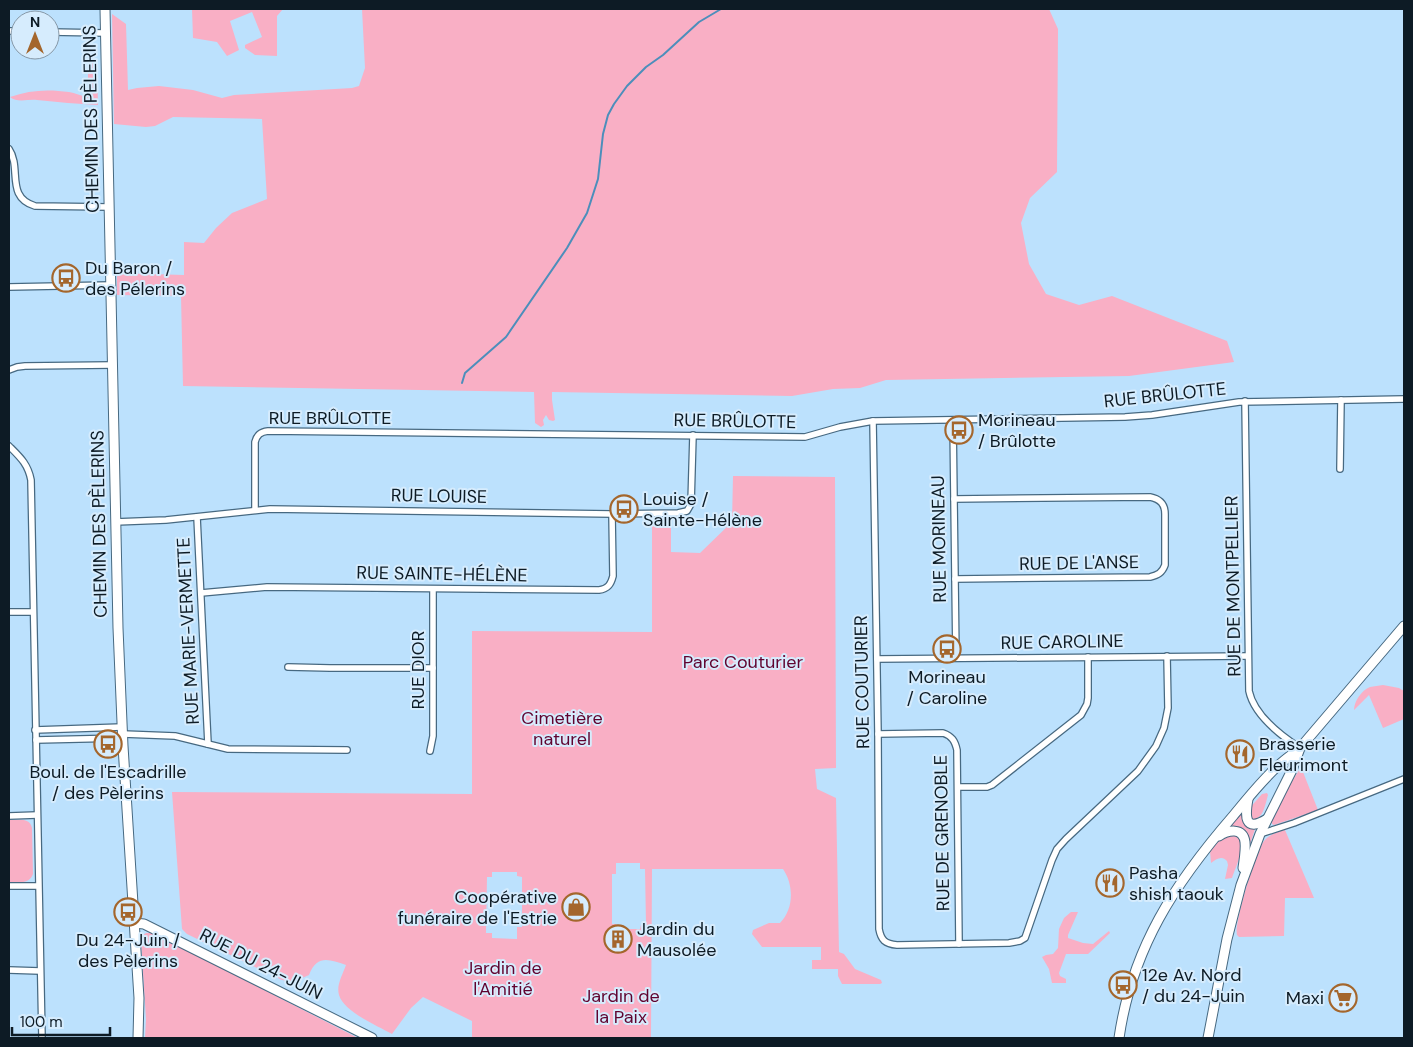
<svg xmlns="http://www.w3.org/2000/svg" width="1413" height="1047" font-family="'DM Sans',sans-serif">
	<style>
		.green { fill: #f9afc5; fill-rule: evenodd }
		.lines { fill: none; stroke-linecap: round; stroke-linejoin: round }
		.stream { stroke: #4c8ebb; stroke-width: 2 }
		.street-casing { stroke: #476981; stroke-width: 8 }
		.secondary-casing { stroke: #476981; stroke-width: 11 }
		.street { stroke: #fff; stroke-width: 5.5 }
		.secondary { stroke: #fff; stroke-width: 9 }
		.labels { text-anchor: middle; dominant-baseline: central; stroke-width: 4; stroke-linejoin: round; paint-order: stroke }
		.street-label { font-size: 18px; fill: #0d1b25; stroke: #d6ecfd }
		.poi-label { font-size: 18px; fill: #0d1b25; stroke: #d6ecfd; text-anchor: start }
		.park-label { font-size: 18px; fill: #60032f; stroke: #d6ecfd }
	</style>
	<rect width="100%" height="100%" fill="#bce1fd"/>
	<!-- green -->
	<g class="green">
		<path d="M192,9H283L277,16V56L255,55L245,48V45L262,37L252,12L230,21L239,50L227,56L217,42L193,38Z"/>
		<path d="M362,9H1049L1058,29L1057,172L1030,198L1021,223L1029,264L1046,294L1079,305L1112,296L1227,341L1234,362L1129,376L886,380L860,388L833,389L792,396L552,392V400L555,420L553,421L549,420L546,415L543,420L544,425L541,427L535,423L534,392L183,386L181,296L117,295V273L184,275V242L204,243L216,228L232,213L267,199L262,119L173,117L155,126L146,127L114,124L112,14L126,24L128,90L137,88L159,86L193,90L222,98L234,95L352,88L359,86L365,68Z"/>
		<path d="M92,62L97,69L98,105C78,104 58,102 37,100C28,99 17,103 10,97C29,90 48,89 69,92C75,93 81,96 88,97V65Z"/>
		<path d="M733,476L835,477L836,768L815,769L817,789L836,798L839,952L844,954L855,969L881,980L882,983L880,984H842L838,976V969H812V960H821V947H762L752,934L753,930L769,923H780C794,909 794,885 783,869H652L651,1038H472V1021L423,997L411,1008L392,1034C378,1026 344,1012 339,995C336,985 343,974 346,965C328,959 317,955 309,975L293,982L282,980L187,934L182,929L172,792L472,794V631L652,632V520H671V552L700,553L732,522ZM616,863H640V869H645L646,924L641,925L640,929H617L616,924H612V874H616ZM492,872H517V876L522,877V927H517V939L492,938V933H486L487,877H492Z"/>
		<path d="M1383,685L1399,688L1404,691V719L1383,728L1369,695L1354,710C1354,701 1362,690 1370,687C1374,686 1379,686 1383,685Z"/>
		<path d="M1301,767L1318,810L1274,825L1272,824V820L1289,786Z"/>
		<path d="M1267,793L1268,795C1265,805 1263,822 1250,819L1248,810L1262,794Z"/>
		<path d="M1243,811L1249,827L1255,829L1248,850L1249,843L1228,828Z"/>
		<path d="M9,820C18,820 30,817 32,828L33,874C29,885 18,882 9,882Z"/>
		<path d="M1285,830L1314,898H1285L1284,936L1239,937L1237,935C1234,923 1256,851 1264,841C1268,835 1278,832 1285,830Z"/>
		<path d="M1230,834L1239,836C1246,847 1236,866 1232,878L1225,879L1228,865L1227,861C1222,855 1216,859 1211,863L1210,851L1220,839Z"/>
		<path d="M1071,912H1078L1068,935V938L1083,943L1093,944L1109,931L1110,933L1088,954H1066L1059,973L1060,976L1066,979V983H1052L1049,969L1042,957L1046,955L1053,954L1058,948L1059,929L1064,918Z"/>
		<path d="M146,933H152L184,949L358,1038H145L146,1019L141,941L142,936Z"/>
	</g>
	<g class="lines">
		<!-- stream -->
		<path class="stream" d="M462,383L465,373L506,337L567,248L587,213L598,179L603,134L608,115L614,104L627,86L646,67L663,55L699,22L721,9"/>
		<!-- street casing -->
		<g class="street-casing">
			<g id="street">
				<path d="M9,31H20"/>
				<path d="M50,32L105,33"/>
				<path d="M9,149C22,168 5,197 35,206L108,207"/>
				<path d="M9,287L110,285"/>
				<path d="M9,370L17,367L25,366L111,365"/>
				<path d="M1245,401L1249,691C1254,715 1280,735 1300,748"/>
				<path d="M953,420L956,658"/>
				<path d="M873,421L878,734L879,929C881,940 885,944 897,945L1009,943L1020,941L1025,938L1052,860L1057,849L1066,839L1138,771L1156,746L1164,728L1168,708L1167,656"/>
				<path d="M9,446C20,457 28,464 31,480L42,1038"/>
				<path d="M1340,469L1341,400"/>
				<path d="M954,499L1150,497C1160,499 1165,504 1165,514V565C1162,573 1158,575 1150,577L955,579"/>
				<path d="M255,510V442C257,435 260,432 268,431L805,437L840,427L873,421L1125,417L1152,415L1239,402L1404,399"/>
				<path d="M197,517L208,744"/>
				<path d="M115,522L166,520L270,509L612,514L678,513L687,511L691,504L693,435"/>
				<path d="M201,593L267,587L599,590C608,589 611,584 613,576L612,514"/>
				<path d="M9,612H33"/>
				<path d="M877,659L1248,656"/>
				<path d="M288,667L330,668H433"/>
				<path d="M35,730L122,727"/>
				<path d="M123,734L175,736L228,749L347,750"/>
				<path d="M878,734L943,733C952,736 955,741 957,750L959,944"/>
				<path d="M36,740L123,738"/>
				<path d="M430,751L433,736V589"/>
				<path d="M958,787H987L992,785L1081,715L1087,704L1088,698V657"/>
				<path d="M9,816L37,815"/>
				<path d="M1260,834L1294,823L1404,779"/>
				<path d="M9,886H38"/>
				<path d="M9,970L40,971"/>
			</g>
		</g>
		<!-- secondary casing -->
		<g class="secondary-casing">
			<g id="secondary">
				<path d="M105,9L118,628L123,746L139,998L138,1038"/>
				<path d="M1248,799C1245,816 1244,833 1267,819"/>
				<path d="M1219,836C1228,830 1243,827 1245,842C1246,850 1244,860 1243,868"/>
				<path d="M134,923L144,924L372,1038"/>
				<path d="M1119,1038C1132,948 1175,883 1233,816C1248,798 1262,780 1279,765C1285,759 1293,754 1300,748L1404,626"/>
				<path d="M1208,1038L1227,939L1241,885L1260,834L1292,770L1300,748"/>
			</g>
		</g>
		<!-- street -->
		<use href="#street" class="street"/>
		<!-- secondary -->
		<use href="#secondary" class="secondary"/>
	</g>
	<!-- icons -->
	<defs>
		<g id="bus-ring" transform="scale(1.4375)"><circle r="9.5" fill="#d6ecfd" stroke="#a4662c" stroke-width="1.5"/><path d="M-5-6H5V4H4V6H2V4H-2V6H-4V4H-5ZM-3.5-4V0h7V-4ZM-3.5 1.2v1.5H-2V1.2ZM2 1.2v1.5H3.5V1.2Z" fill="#a4662c"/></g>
		<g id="restaurant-ring" transform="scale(1.4375)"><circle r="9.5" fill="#d6ecfd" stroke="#a4662c" stroke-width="1.5"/><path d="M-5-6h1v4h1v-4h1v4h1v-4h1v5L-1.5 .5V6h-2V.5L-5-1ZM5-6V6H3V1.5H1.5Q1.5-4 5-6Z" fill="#a4662c"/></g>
		<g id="shop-ring" transform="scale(1.4375)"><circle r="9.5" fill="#d6ecfd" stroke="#a4662c" stroke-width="1.5"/><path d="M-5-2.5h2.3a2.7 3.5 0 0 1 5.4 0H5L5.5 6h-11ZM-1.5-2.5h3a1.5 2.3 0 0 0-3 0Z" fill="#a4662c"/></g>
		<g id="building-ring" transform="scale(1.4375)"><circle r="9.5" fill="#d6ecfd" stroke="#a4662c" stroke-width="1.5"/><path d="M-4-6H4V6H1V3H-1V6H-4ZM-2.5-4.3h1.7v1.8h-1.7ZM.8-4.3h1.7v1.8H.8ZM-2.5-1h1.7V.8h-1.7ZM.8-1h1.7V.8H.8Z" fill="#a4662c"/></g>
		<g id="supermarket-ring" transform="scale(1.4375)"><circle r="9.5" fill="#d6ecfd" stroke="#a4662c" stroke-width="1.5"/><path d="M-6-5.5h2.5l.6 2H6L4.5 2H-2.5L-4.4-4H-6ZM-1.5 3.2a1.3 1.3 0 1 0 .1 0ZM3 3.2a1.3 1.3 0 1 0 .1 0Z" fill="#a4662c"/></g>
	</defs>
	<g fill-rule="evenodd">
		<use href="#bus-ring" x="66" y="278"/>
		<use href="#bus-ring" x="959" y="430"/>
		<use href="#bus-ring" x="624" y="509"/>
		<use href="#bus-ring" x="947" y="649"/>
		<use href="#bus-ring" x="108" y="744"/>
		<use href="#restaurant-ring" x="1240" y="754"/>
		<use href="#restaurant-ring" x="1110" y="883"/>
		<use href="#shop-ring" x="576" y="907"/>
		<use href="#bus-ring" x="128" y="912"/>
		<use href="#building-ring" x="618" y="939"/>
		<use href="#bus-ring" x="1123" y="985"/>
		<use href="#supermarket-ring" x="1343" y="998"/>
	</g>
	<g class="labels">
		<!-- street labels -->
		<g class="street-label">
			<text transform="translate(91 119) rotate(-91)">CHEMIN DES PÈLERINS</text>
			<text transform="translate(1165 395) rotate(-6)">RUE BRÛLOTTE</text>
			<text x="330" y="418">RUE BRÛLOTTE</text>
			<text transform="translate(735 421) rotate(1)">RUE BRÛLOTTE</text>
			<text transform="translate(439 496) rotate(1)">RUE LOUISE</text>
			<text transform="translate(99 524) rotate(-91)">CHEMIN DES PÈLERINS</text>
			<text transform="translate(939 539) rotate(-91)">RUE MORINEAU</text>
			<text transform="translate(1079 563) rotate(-1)">RUE DE L'ANSE</text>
			<text transform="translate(442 574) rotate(1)">RUE SAINTE-HÉLÈNE</text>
			<text transform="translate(1233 586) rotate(-91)">RUE DE MONTPELLIER</text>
			<text transform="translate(188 631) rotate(-93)">RUE MARIE-VERMETTE</text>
			<text transform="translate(1062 642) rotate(-1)">RUE CAROLINE</text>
			<text transform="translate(418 670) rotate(-90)">RUE DIOR</text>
			<text transform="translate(862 682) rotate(-91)">RUE COUTURIER</text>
			<text transform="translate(942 833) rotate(-91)">RUE DE GRENOBLE</text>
			<text transform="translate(261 964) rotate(27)">RUE DU 24-JUIN</text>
		</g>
		<!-- poi labels -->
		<g class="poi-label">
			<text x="85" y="268">Du Baron /<tspan x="85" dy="21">des Pélerins</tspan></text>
			<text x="978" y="420">Morineau<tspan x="978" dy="21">/ Brûlotte</tspan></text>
			<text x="643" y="499">Louise /<tspan x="643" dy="21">Sainte-Hélène</tspan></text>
			<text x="947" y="677" text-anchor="middle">Morineau<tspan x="947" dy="21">/ Caroline</tspan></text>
			<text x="1259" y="744">Brasserie<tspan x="1259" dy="21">Fleurimont</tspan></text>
			<text x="108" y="772" text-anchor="middle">Boul. de l'Escadrille<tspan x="108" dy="21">/ des Pèlerins</tspan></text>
			<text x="1129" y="873">Pasha<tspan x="1129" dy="21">shish taouk</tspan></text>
			<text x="557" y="897" text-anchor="end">Coopérative<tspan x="557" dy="21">funéraire de l'Estrie</tspan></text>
			<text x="637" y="929">Jardin du<tspan x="637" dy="21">Mausolée</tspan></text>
			<text x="128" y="940" text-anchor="middle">Du 24-Juin /<tspan x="128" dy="21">des Pèlerins</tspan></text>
			<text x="1142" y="975">12e Av. Nord<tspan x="1142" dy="21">/ du 24-Juin</tspan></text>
			<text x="1324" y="998" text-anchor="end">Maxi</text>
		</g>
		<!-- park labels -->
		<g class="park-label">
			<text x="743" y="662">Parc Couturier</text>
			<text x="562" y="718">Cimetière<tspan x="562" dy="21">naturel</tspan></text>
			<text x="503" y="968">Jardin de<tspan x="503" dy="21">l'Amitié</tspan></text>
			<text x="621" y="996">Jardin de<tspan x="621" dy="21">la Paix</tspan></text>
		</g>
	</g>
	<!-- border -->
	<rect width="1413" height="1047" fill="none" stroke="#0d1b25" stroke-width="20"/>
	<!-- north arrow -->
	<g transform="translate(35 35)"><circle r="24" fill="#d6ecfd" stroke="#8698a7"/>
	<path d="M0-4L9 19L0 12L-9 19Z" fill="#a4662c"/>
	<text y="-8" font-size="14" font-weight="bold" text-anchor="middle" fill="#0d1b25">N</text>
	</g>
	<!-- scale -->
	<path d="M12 1027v8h98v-8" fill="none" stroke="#0d1b25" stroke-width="2.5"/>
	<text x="20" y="1027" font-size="15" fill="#0d1b25" stroke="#d6ecfd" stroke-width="4" paint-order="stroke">100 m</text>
</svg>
